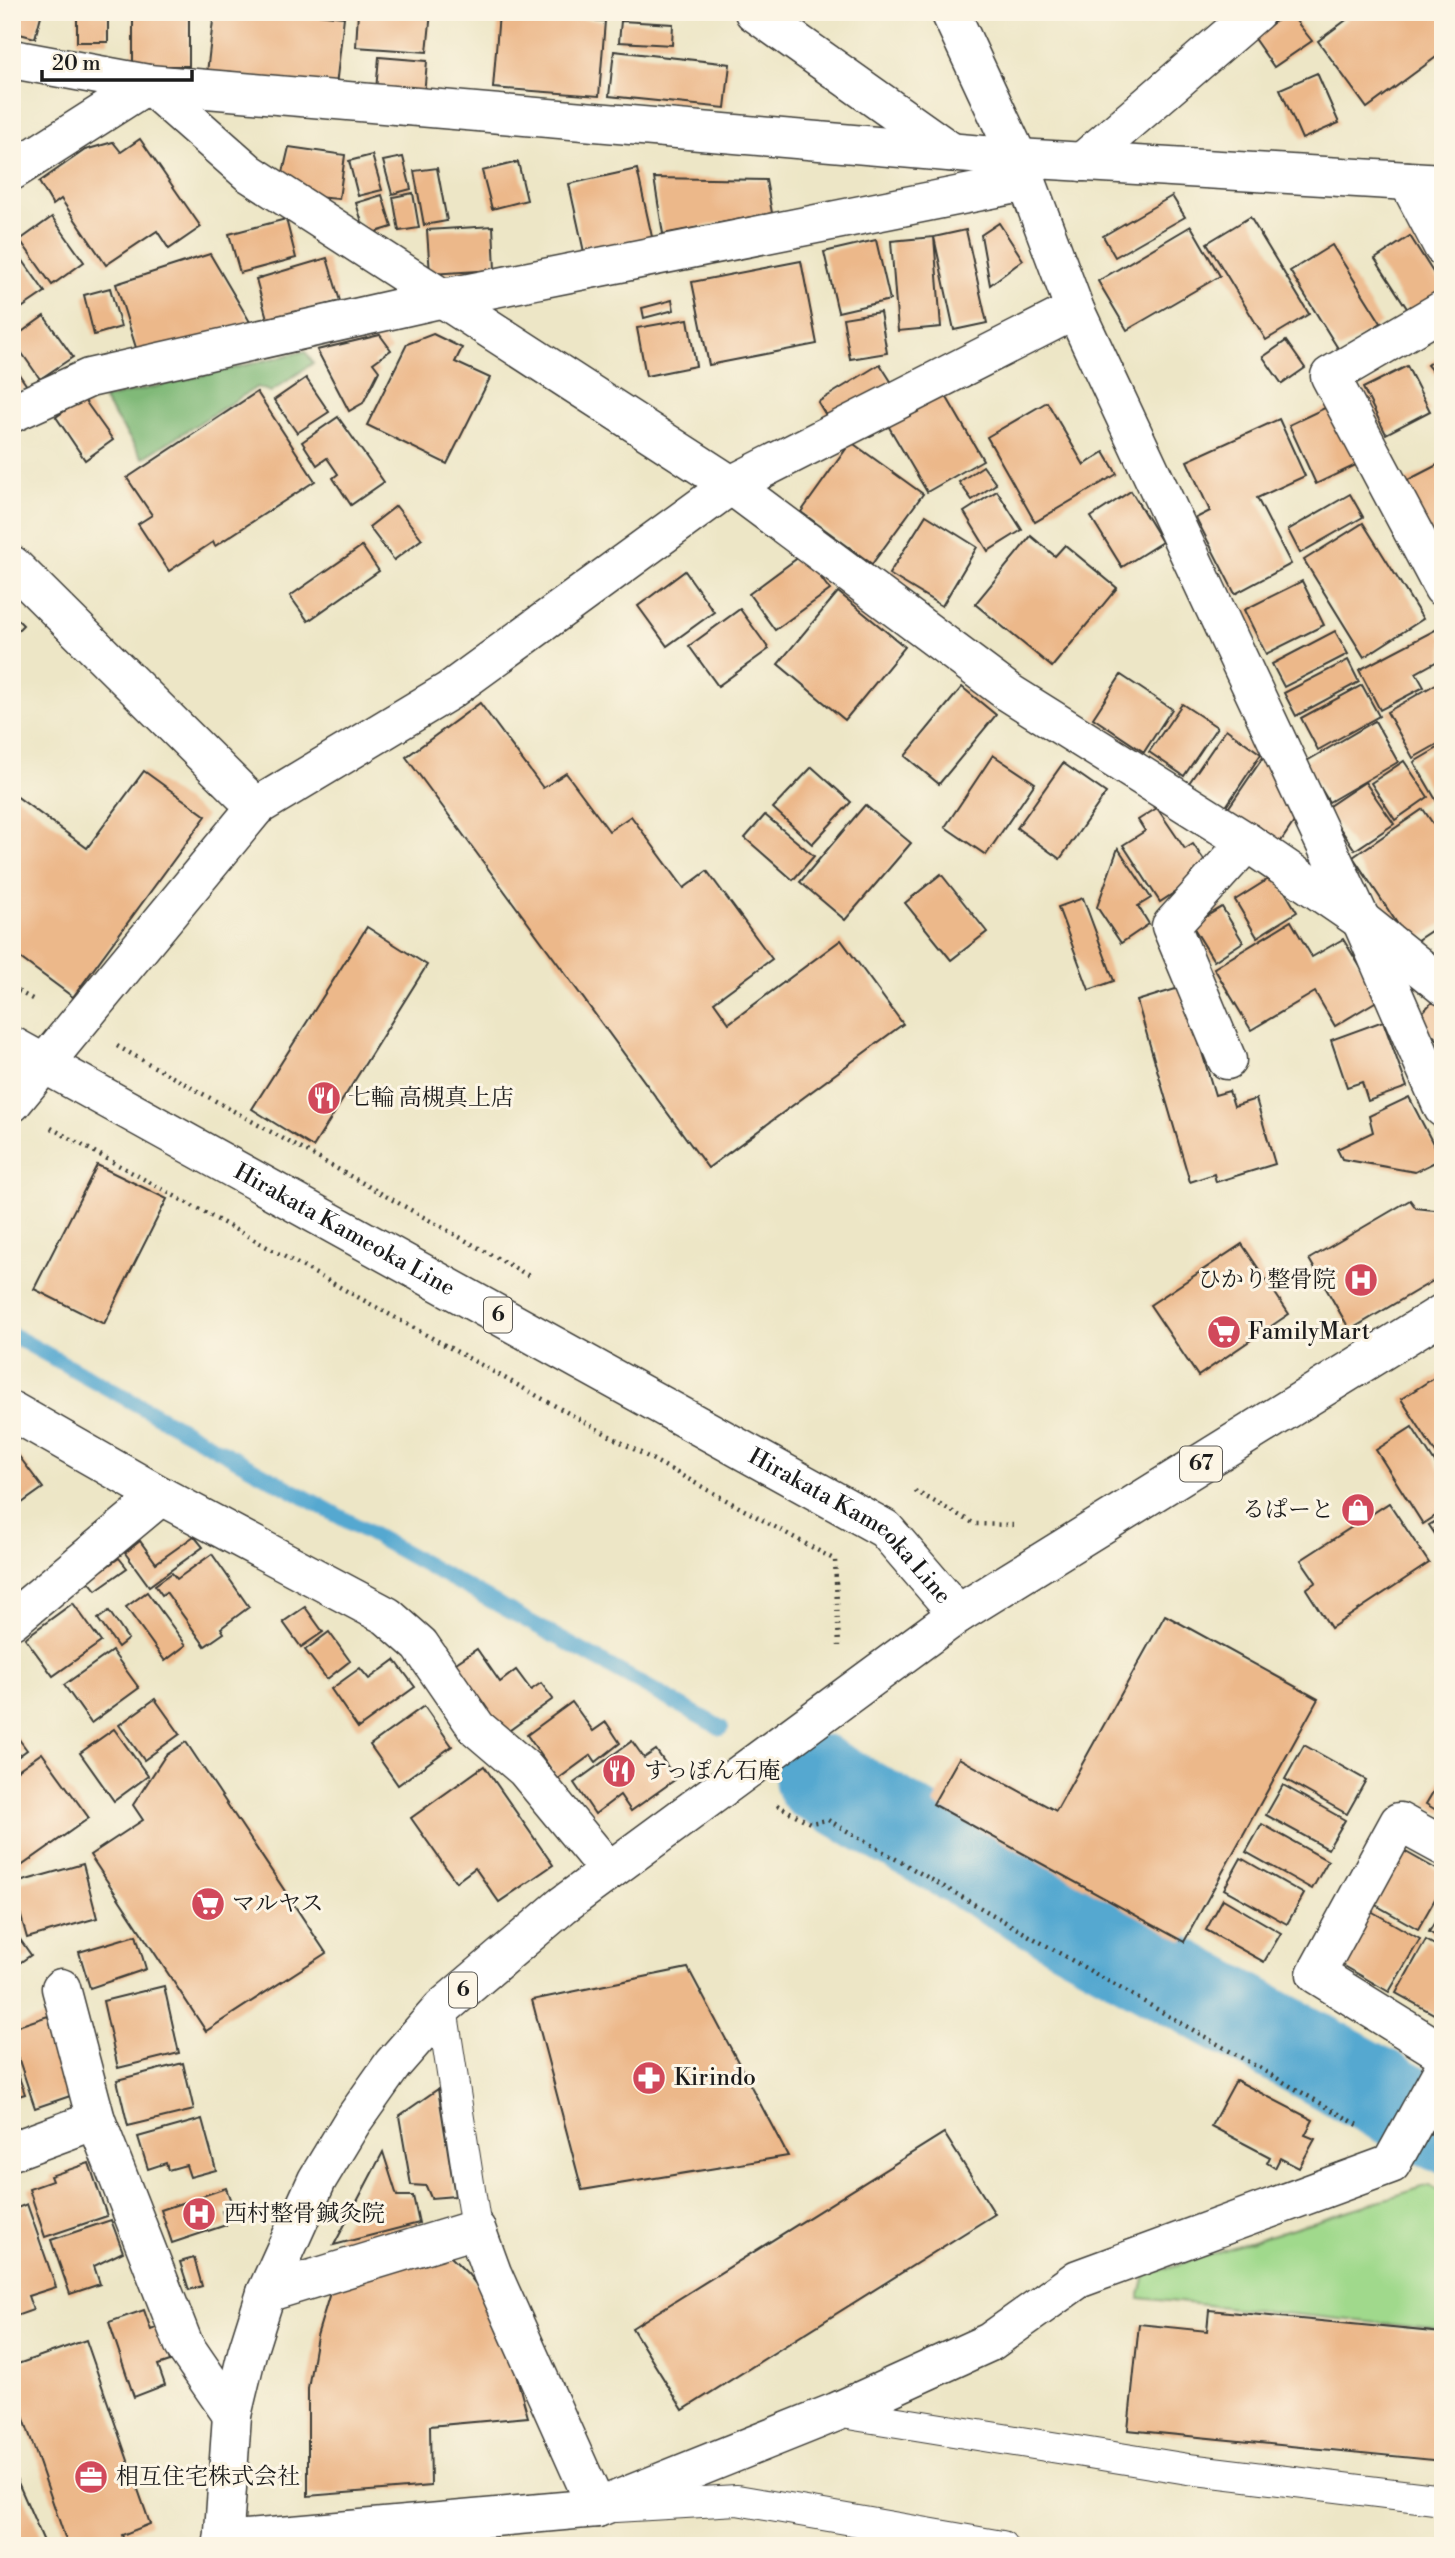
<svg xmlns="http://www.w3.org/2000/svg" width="1455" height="2558" font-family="'Libre Bodoni','Noto Serif JP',serif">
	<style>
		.green { fill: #a0d98c; stroke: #5e7a54; stroke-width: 2 }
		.forest { fill: #80b978; stroke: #4e6a4a; stroke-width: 2 }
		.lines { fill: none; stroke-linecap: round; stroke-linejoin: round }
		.stream { stroke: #55a8d0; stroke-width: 16 }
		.river { stroke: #55a8d0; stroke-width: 89 }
		.building { fill: #ecb88a }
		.lane-casing { stroke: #3b3a36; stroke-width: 32 }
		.street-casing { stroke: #3b3a36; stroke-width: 41 }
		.secondary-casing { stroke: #3b3a36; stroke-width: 41 }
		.primary-casing { stroke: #3b3a36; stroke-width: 41 }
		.path { stroke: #3b3a36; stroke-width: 4.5; stroke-dasharray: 2 5; stroke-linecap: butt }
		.lane { stroke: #fff; stroke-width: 30 }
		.street { stroke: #fff; stroke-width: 38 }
		.secondary { stroke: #fff; stroke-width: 38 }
		.primary { stroke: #fff; stroke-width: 38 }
		.labels { text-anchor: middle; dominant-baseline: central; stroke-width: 6; stroke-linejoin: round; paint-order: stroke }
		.shield { fill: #fcf5e5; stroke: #5f5d58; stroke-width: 2 }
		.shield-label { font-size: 21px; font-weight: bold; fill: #1c1c1c }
		.poi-label { font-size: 23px; fill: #1c1c1c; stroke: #fcf5e5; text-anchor: start }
		.street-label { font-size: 23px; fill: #1c1c1c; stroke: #fcf5e5 }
	</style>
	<rect width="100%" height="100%" fill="#fcf5e5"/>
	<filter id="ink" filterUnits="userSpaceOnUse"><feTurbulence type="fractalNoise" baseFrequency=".0143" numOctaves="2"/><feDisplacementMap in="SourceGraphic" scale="14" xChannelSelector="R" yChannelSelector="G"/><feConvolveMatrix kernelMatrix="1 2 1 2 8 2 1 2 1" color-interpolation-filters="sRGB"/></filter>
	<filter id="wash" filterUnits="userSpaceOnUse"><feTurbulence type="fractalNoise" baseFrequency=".00686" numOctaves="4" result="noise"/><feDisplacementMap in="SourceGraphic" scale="28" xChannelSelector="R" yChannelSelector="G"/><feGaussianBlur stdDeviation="1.57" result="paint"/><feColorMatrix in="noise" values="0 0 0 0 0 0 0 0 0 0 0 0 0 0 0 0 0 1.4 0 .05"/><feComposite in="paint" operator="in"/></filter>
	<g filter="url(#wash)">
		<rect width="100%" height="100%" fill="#ede6c6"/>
		<!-- green -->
		<path class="green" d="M1429,2185L1443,2194V2330L1139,2298L1145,2275Z"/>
		<!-- forest -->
		<path class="forest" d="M305,351L313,363L271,392L257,387L143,458L103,399Z"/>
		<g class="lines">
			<!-- stream -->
			<path class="stream" d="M12,1335L721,1728"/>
			<!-- river -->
			<path class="river" d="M819,1779L1058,1916L1443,2128"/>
		</g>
		<g id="blocks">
			<!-- building -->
			<g class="building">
				<path d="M12,12H42L35,38L12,32Z"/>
				<rect x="77" y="12" width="31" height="30"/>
				<rect x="133" y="12" width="56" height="54"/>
				<path d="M214,12H300L344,17L336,86L207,73Z"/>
				<path d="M358,12H431L427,52L356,47Z"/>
				<path d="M1289,12L1312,41L1274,67L1253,37Z"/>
				<path d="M1357,12H1443V52L1367,108L1318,41Z"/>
				<path d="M499,13L605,21L599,96L493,88Z"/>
				<path d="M621,21L673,24L672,45L619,42Z"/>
				<path d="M614,51L730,64L725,108L609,96Z"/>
				<path d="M379,57L427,61L424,95L376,90Z"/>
				<path d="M1317,73L1339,123L1302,139L1280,89Z"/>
				<path d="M140,139L201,227L169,249L157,231L106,265L61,199L53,205L39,182L85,150L113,142L121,152Z"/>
				<path d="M289,147L345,155L339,199L304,196L282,177Z"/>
				<path d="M372,155L382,190L358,196L349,161Z"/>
				<path d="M403,157L411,189L392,194L383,161Z"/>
				<path d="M518,162L527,200L492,209L482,171Z"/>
				<path d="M437,168L447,221L424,225L414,171Z"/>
				<path d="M637,169L652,237L584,252L569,184Z"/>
				<path d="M654,178L766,180L772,213L663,234Z"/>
				<path d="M413,193L419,228L399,231L393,197Z"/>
				<path d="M382,195L392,227L366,235L356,203Z"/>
				<path d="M1172,196L1185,217L1115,257L1103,236Z"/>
				<path d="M52,217L84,262L52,285L20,240Z"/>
				<path d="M1250,217L1309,314L1266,340L1207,243Z"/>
				<path d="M286,219L296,258L240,273L229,234Z"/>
				<path d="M999,223L1023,260L990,285L981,235Z"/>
				<path d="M493,226L495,270L430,274L427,230Z"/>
				<path d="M1191,226L1220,276L1127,330L1098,281Z"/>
				<path d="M966,230L987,323L954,330L934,237L941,327L898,331L891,241L934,237Z"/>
				<path d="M1410,236L1443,288V296L1412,316L1375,259Z"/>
				<path d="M876,240L890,300L838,312L824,252Z"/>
				<path d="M12,245L45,292L17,311L12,304Z"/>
				<path d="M1332,245L1381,323L1339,350L1290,271Z"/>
				<path d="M210,254L253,327L138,354L116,284Z"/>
				<path d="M327,258L340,301L268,322L256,279Z"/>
				<path d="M801,261L817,344L709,365L692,282Z"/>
				<path d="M110,288L121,327L94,335L84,295Z"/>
				<path d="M672,300L674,310L644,318L642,308Z"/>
				<path d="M880,312L887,353L850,359L843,318Z"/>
				<path d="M44,316L73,357L40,379L12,339Z"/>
				<path d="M688,319L696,366L646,376L637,328Z"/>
				<path d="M433,334L462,348L455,362L490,378L447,464L367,425L407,344Z"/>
				<path d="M380,335L391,350L373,363L379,371L363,403L349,411L317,350Z"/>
				<path d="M1286,341L1305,368L1282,384L1263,357Z"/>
				<path d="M1443,353V384L1427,365Z"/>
				<path d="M12,364L27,386L12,396Z"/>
				<path d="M880,364L892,383L830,422L818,402Z"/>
				<path d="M1407,366L1430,411L1386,434L1363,388Z"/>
				<path d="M306,378L329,412L297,433L274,400Z"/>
				<path d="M942,389L983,460L927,492L886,422Z"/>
				<path d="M257,392L315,481L215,546L213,542L169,571L138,524L152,515L127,478Z"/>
				<path d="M83,398L113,440L85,460L56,417Z"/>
				<path d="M1047,402L1084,465L1104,452L1117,474L1035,522L987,437Z"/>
				<path d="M1331,405L1358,464L1316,484L1289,425Z"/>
				<path d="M338,417L384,482L351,505L333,478L338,474L327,458L317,465L302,442Z"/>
				<path d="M1279,419L1305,476L1257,498L1291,564L1235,594L1196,518L1210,511L1187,461Z"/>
				<path d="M851,442L923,494L872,564L801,512Z"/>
				<path d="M1443,462V528L1429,535L1402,483Z"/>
				<path d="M983,466L996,484L972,500L959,482Z"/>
				<path d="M997,491L1022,530L988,551L964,512Z"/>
				<path d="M1131,491L1162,542L1122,567L1091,517Z"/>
				<path d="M1350,494L1363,517L1300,553L1288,530Z"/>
				<path d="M396,506L422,539L394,560L369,527Z"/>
				<path d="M926,515L977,547L942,606L889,574Z"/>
				<path d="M1363,523L1423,619L1364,657L1304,560Z"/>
				<path d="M1031,536L1055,556L1065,545L1117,588L1052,667L975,604Z"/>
				<path d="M362,546L379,571L308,621L290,596Z"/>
				<path d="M803,554L830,590L775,630L749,594Z"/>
				<path d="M685,571L714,612L667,646L638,606Z"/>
				<path d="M1302,581L1324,625L1266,654L1244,610Z"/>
				<path d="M838,592L905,647L845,720L778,664Z"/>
				<path d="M740,609L769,649L718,686L689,646Z"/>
				<path d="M12,614L23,625L12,636Z"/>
				<path d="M1437,629L1443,639V658L1416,673L1424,687L1380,710L1359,670Z"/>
				<path d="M1335,631L1348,654L1284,687L1272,664Z"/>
				<path d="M1348,660L1359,682L1296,716L1284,693Z"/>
				<path d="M1121,675L1172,709L1144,752L1093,718Z"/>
				<path d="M1443,680V741L1413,758L1387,712Z"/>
				<path d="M1362,685L1379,716L1318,750L1301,718Z"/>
				<path d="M962,687L996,715L939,784L905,756Z"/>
				<path d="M480,703L543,788L566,773L609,831L631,816L684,888L707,871L772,959L714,1002L729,1023L841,940L903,1024L708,1168L406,757Z"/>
				<path d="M1182,704L1217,727L1184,776L1149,752Z"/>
				<path d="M1375,721L1398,762L1329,802L1305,762Z"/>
				<path d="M1226,729L1261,754L1225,808L1189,783Z"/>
				<path d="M1443,745V812L1414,762Z"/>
				<path d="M1266,753L1300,813L1277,847L1225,813Z"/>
				<path d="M993,755L1035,783L986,855L945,827Z"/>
				<path d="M1404,761L1428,797L1395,820L1371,783Z"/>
				<path d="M1063,763L1106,793L1060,859L1017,828Z"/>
				<path d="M812,767L851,802L812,844L773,808Z"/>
				<path d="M144,771L206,816L73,997L12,952V793L87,848Z"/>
				<path d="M1365,782L1394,824L1355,850L1326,808Z"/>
				<path d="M865,805L911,843L845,920L800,882Z"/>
				<path d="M1157,808L1185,849L1193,844L1210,869L1160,902L1123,845L1145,831L1138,820Z"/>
				<path d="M1423,809L1436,828L1443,823V923L1411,944L1353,857Z"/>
				<path d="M765,815L814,856L793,880L745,838Z"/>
				<path d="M1118,848L1151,898L1138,906L1149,924L1121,943L1097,907Z"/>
				<path d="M941,874L987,932L951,960L905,903Z"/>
				<path d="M1275,875L1297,912L1257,937L1235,900Z"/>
				<path d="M1083,898L1114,981L1089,990L1058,907Z"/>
				<path d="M1222,907L1243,942L1214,961L1192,925Z"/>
				<path d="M1291,921L1312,957L1343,939L1380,999L1335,1026L1315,992L1251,1030L1214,968Z"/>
				<path d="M367,927L427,965L313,1147L252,1109Z"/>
				<path d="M1182,987L1215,1095L1229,1091L1234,1106L1256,1099L1275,1164L1216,1182L1214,1174L1190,1182L1137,1001Z"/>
				<path d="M1436,998L1443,1005V1045L1416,1019Z"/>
				<path d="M1383,1021L1407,1087L1368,1101L1362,1082L1347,1087L1331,1040Z"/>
				<path d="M1409,1097L1441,1159L1415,1172L1342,1159L1337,1149L1373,1132L1369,1116Z"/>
				<path d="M97,1165L167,1199L104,1324L34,1289Z"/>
				<path d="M1410,1200L1416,1208L1443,1211V1275L1350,1330L1309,1259Z"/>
				<path d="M1242,1244L1289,1314L1198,1376L1150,1305Z"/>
				<path d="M1443,1372V1464L1401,1399Z"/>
				<path d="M1412,1427L1443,1475V1511L1423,1524L1376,1450Z"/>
				<path d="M12,1447L43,1488L12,1510Z"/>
				<path d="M1389,1503L1429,1563L1331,1628L1306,1589L1316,1582L1301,1560Z"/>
				<path d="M1443,1517V1546L1429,1525Z"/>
				<path d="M194,1536L203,1547L149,1586L125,1553L140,1541L156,1563Z"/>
				<path d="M212,1554L249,1607L221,1628L224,1633L205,1646L166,1592L162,1595L155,1585L172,1573L177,1579Z"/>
				<path d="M119,1558L127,1568L96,1590L88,1580Z"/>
				<path d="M147,1592L186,1645L165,1661L126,1607Z"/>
				<path d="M73,1603L101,1642L53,1676L25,1638Z"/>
				<path d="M305,1607L323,1632L301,1647L283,1622Z"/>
				<path d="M109,1611L128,1639L118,1647L98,1619Z"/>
				<path d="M1165,1615L1318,1699L1184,1942L933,1804L959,1758L1056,1811Z"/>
				<path d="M329,1632L350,1661L327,1679L305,1650Z"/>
				<path d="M477,1649L500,1682L516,1670L531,1690L541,1683L553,1699L503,1735L453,1665Z"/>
				<path d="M112,1651L139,1688L91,1723L64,1685Z"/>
				<path d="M395,1660L415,1687L358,1728L331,1689L360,1668L369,1679Z"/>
				<path d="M155,1699L180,1734L144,1760L119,1725Z"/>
				<path d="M572,1702L593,1731L606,1722L620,1743L596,1762L591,1755L558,1779L527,1735Z"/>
				<path d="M424,1706L452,1746L398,1785L370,1745Z"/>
				<path d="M114,1729L148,1776L114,1801L80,1753Z"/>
				<path d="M12,1730L27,1750L12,1761Z"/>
				<path d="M632,1741L644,1758L656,1750L676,1779L631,1811L620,1795L595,1814L574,1783Z"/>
				<path d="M186,1742L326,1953L206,2031L90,1855L143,1820L133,1805L165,1756Z"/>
				<path d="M1304,1745L1366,1780L1347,1814L1285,1779Z"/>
				<path d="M42,1753L89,1818L17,1869L12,1862V1774Z"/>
				<path d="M484,1766L553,1865L499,1902L475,1868L456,1882L411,1818Z"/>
				<path d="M1443,1775V1814L1426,1804Z"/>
				<path d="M1283,1785L1345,1820L1328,1849L1266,1815Z"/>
				<path d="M1262,1824L1328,1861L1312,1889L1246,1852Z"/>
				<path d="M1404,1851L1443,1873V1885L1418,1929L1374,1904Z"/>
				<path d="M1241,1858L1304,1894L1287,1924L1224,1889Z"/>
				<path d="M83,1864L97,1918L27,1938L12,1884Z"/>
				<path d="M1223,1899L1281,1933L1264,1962L1206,1930Z"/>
				<path d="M1443,1908V1940L1429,1932Z"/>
				<path d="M1371,1911L1420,1939L1389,1992L1341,1964Z"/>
				<path d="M12,1928L31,1955L12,1968Z"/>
				<path d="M136,1935L146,1969L90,1988L79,1952Z"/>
				<path d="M1426,1940L1443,1950V2019L1396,1993Z"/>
				<path d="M688,1968L788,2156L582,2190L532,2000Z"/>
				<path d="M164,1986L179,2053L118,2068L103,2001Z"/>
				<path d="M48,2016L73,2095L35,2108L12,2039V2028Z"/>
				<path d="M12,2058L25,2094L12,2098Z"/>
				<path d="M183,2063L194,2110L128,2126L117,2080Z"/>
				<path d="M1236,2080L1313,2120L1305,2135L1315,2139L1299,2168L1280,2158L1275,2168L1267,2163L1270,2157L1211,2126Z"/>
				<path d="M438,2089L455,2196L431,2198L426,2186L411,2185L399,2116Z"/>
				<path d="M202,2119L216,2170L190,2177L186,2165L168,2170L166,2163L148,2169L138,2137Z"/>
				<path d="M944,2133L995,2214L683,2410L632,2328Z"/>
				<path d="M383,2152L397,2196H413L419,2223L334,2245Z"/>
				<path d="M89,2163L107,2216L45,2237L29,2189L52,2181L50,2176Z"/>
				<path d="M226,2188L233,2207L222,2211L226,2225L172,2243L161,2210Z"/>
				<path d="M27,2204L56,2287L28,2296L33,2310L16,2316L12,2304V2210Z"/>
				<path d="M111,2220L123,2252L94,2266L100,2284L70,2294L51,2240Z"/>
				<path d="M445,2251L468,2274L488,2300L511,2357L528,2417L430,2426L431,2486L308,2496V2388L317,2336L332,2286Z"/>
				<path d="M194,2258L202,2286L189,2290L180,2262Z"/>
				<path d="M144,2310L151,2330L158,2327L170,2361L158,2365L165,2385L134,2397L109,2322Z"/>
				<path d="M1209,2310L1443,2333V2461L1128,2430L1139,2324L1207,2331Z"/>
				<path d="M86,2340L150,2524L122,2535L126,2546H68L12,2384V2366Z"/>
				<path d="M16,2478L46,2546H12V2480Z"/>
			</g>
		</g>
	</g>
	<g filter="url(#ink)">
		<use href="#blocks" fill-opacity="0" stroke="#3b3a36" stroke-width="2"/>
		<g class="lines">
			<!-- lane casing -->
			<g class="lane-casing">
				<g id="lane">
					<path d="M442,2008L476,2229"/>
					<path d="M836,2412L1188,2469L1443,2500"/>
					<path d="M615,2507L737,2500L1002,2546"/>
				</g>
			</g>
			<!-- street casing -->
			<g class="street-casing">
				<g id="street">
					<path d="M754,12L951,152"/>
					<path d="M950,12L1018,158L1075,310L1361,920L1443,1108"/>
					<path d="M1082,162L1256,12"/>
					<path d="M12,171L148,84L249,173L731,485L1008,692L1247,842L1361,920L1443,986"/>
					<path d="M1408,181L1443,247"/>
					<path d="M1443,310L1330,376L1443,588"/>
					<path d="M12,413L89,378L444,298L1027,182"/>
					<path d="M12,565L256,807"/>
					<path d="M1227,1060L1171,926L1247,842"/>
					<path d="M12,1103L256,807L449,691L731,485L1075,310"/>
					<path d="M12,1411L161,1496L387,1616L420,1645L477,1728L525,1769L609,1871"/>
					<path d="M12,1620L161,1496"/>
					<path d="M1443,1846L1399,1822L1316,1974L1443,2053"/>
					<path d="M61,1988L96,2120"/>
					<path d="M12,2151L96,2120L184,2345L232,2415"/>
					<path d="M266,2293L476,2229L492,2273L597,2508"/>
					<path d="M223,2541L597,2508L836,2412L990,2342L1078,2279L1391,2164L1443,2070"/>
				</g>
			</g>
			<!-- secondary casing -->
			<g class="secondary-casing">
				<path id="secondary" d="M12,59L148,84L1018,158L1443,183"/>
			</g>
			<!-- primary casing -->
			<g class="primary-casing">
				<g id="primary">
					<path id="s1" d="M12,1046L885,1529L958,1614"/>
					<path d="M223,2546L232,2415L247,2353L266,2293L317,2180L352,2122L393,2064L442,2008L563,1905L958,1614L1443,1313"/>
				</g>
			</g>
			<!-- path -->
			<g class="path">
				<path d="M12,988L36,1001"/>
				<path d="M117,1046L531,1277"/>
				<path d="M51,1128L835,1560L839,1646"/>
				<path d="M915,1491L975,1524L1013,1525"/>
				<path d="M777,1805L810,1823L828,1820L1360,2126"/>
			</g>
			<!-- lane -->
			<use href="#lane" class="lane"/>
			<!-- street -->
			<use href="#street" class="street"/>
			<!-- secondary -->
			<use href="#secondary" class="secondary"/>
			<!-- primary -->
			<use href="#primary" class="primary"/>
		</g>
	</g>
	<!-- icons -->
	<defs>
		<g id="restaurant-disc" transform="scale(1.75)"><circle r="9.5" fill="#d1495b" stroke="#fcf5e5"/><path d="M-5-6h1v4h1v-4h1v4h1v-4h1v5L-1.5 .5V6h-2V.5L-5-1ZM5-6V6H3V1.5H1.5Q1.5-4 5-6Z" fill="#fff"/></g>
		<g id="hospital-disc" transform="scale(1.75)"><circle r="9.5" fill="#d1495b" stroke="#fcf5e5"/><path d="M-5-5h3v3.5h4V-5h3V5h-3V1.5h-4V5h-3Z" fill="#fff"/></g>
		<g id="supermarket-disc" transform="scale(1.75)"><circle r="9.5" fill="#d1495b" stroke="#fcf5e5"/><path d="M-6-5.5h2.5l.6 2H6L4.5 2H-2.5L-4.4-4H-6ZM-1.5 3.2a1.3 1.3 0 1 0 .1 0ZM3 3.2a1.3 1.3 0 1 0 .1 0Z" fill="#fff"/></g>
		<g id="shop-disc" transform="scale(1.75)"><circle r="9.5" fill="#d1495b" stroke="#fcf5e5"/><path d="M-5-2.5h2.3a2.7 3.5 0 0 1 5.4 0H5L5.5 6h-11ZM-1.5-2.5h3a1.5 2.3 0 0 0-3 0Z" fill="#fff"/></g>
		<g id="pharmacy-disc" transform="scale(1.75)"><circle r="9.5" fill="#d1495b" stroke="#fcf5e5"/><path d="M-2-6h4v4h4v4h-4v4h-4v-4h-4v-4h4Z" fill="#fff"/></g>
		<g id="office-disc" transform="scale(1.75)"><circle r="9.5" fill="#d1495b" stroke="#fcf5e5"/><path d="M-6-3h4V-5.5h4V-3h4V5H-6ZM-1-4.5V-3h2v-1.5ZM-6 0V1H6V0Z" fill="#fff"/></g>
	</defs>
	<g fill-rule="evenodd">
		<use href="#restaurant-disc" x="324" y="1098"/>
		<use href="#hospital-disc" x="1361" y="1280"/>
		<use href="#supermarket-disc" x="1224" y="1332"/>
		<use href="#shop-disc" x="1358" y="1510"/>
		<use href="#restaurant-disc" x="619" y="1771"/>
		<use href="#supermarket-disc" x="208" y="1904"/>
		<use href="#pharmacy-disc" x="649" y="2078"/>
		<use href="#hospital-disc" x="199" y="2214"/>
		<use href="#office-disc" x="91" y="2477"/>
	</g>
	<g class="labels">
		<!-- shield labels -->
		<g class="shield">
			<rect x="484" y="1297.5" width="28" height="35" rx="5"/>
			<rect x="1180" y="1446.5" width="42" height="35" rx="5"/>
			<rect x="449" y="1972.5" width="28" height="35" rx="5"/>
		</g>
		<g class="shield-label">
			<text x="498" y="1315">6</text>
			<text x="1201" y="1464">67</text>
			<text x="463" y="1990">6</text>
		</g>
		<!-- poi labels -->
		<g class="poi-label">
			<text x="348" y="1098">七輪 高槻真上店</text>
			<text x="1336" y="1280" text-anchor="end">ひかり整骨院</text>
			<text x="1248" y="1332">FamilyMart</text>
			<text x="1334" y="1510" text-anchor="end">るぱーと</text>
			<text x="644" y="1771">すっぽん石庵</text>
			<text x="232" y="1904">マルヤス</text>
			<text x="674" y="2078">Kirindo</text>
			<text x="224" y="2214">西村整骨鍼灸院</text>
			<text x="116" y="2477">相互住宅株式会社</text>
		</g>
		<!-- street labels -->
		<g class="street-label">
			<text stroke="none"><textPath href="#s1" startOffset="380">Hirakata Kameoka Line</textPath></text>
			<text stroke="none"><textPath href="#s1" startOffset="968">Hirakata Kameoka Line</textPath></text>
		</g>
	</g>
	<!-- margin -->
	<rect width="1455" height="2558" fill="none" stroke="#fcf5e5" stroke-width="42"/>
	<!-- scale -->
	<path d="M42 70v10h150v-10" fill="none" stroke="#1c1c1c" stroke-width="3.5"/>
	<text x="52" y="70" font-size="21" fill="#1c1c1c" stroke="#fcf5e5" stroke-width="5" paint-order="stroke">20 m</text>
</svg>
